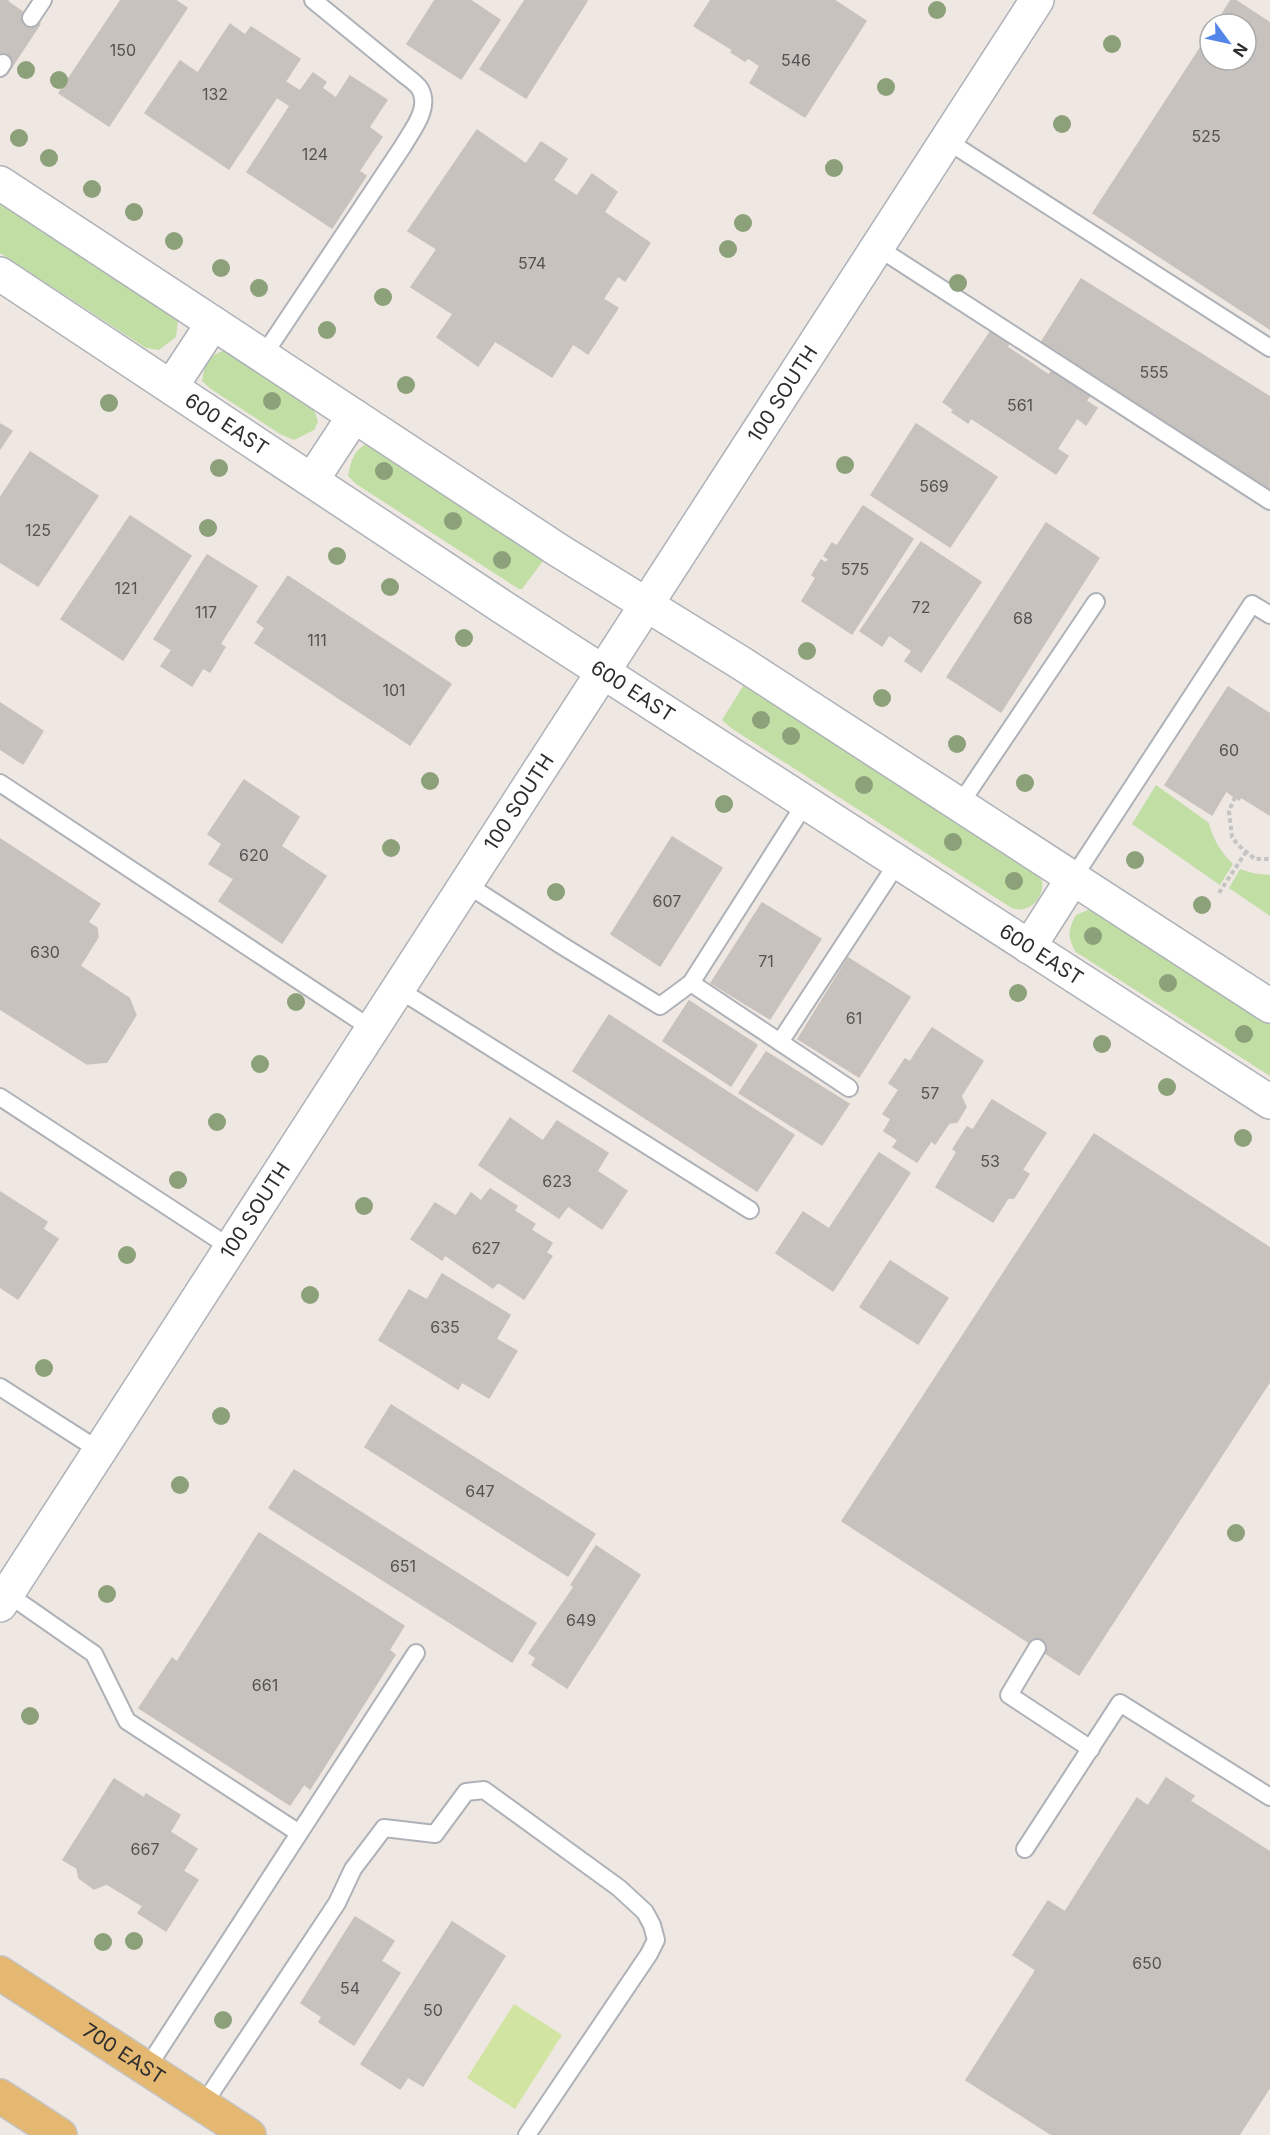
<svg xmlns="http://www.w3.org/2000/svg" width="1270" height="2135" font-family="Inter,sans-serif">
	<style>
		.green { fill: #c1dea5 }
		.pitch { fill: #d2e4a2 }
		.building { fill: #c7c2bd; stroke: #c9c2bc; stroke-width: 1.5 }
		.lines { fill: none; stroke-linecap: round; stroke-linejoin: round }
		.service-casing { stroke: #aeb2b8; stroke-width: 20 }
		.minor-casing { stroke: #aeb2b8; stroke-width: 36 }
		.tertiary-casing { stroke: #aeb2b8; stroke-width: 36 }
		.primary-casing { stroke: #c4c4c4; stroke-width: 36 }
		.path { stroke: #c4c4c4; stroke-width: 4; stroke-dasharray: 4.5 3; stroke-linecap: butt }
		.service { stroke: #fff; stroke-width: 16 }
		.minor { stroke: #fff; stroke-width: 33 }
		.tertiary { stroke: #fff; stroke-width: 33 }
		.primary { stroke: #e4b871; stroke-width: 33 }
		.tree { fill: #8ca079 }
		.labels { text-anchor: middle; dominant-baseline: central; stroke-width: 6; stroke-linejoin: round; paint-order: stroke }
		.number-label { font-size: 16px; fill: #545352 }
		.street-label { font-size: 20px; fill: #2e2e2e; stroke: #fff }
	</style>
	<rect width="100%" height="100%" fill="#eee7e2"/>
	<!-- green -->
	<g class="green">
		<path d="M0,199L173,312L178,320L176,337L159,350L146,348L0,253Z"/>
		<path d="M226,350L312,403L318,422L314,430L294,440L280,434L211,389L202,381C205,363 207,356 226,350Z"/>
		<path d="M372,442L546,557L522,589H519L356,484L348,476C351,459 355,447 372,442Z"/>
		<path d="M745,683L1040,876C1048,890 1034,913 1016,909C1013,909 1010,907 1007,905L731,728L722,720Z"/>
		<path d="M1156,785L1209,823C1213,840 1221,852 1233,864L1220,885L1132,824Z"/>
		<path d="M1240,869L1252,873L1270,875V916L1229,888Z"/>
		<path d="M1088,910L1102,912L1270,1022V1076L1076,952C1067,938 1068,929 1076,915Z"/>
	</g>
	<!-- pitch -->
	<path class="pitch" d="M514,2004L562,2035L515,2109L467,2078Z"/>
	<!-- building -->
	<g class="building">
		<path d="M0,0H8L7,1L40,24L11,68L0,61Z"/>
		<path d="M121,0H175L187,8L109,126L59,93Z"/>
		<path d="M435,0H470L500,20L461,79L407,44Z"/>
		<path d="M525,0L587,1L526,98L480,69Z"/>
		<path d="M711,0H834L866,21L805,117L750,83L760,66L748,58L745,61L731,52L733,50L694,26Z"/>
		<path d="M1231,0H1235L1270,23V329L1093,213L1210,33V60H1246V24H1216Z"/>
		<path d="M230,24L245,35L251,27L300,59L285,82L279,78L269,92L277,97L229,169L145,113L180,61L198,73Z"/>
		<path d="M313,73L326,82L322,88L336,98L350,76L387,100L369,127L382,137L359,171L366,176L332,228L247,172L290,106L269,92L279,78L300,91Z"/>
		<path d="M477,130L526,164L541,142L567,159L553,180L577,196L592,174L617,192L604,212L650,243L625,281L618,276L603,299L618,308L588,354L573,344L552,377L495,341L478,366L437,337L453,314L411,287L437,249L408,231Z"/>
		<path d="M1081,279L1270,397L1269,491L1039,346Z"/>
		<path d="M991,331L1009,343L1007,347L1049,375L1053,369L1091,394L1086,401L1097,408L1086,425L1077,418L1057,449L1068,456L1056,474L971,418L968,423L952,412L954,410L943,402Z"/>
		<path d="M0,424L12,431L0,449Z"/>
		<path d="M916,424L997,477L950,547L871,495Z"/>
		<path d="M30,452L98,496L38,586L0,562V498Z"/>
		<path d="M863,506L913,539L852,634L802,601L816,578L812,575L821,560L826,563L829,559L824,556L832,543L837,546Z"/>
		<path d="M130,516L191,556L123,660L61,619Z"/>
		<path d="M1046,523L1099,558L1001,712L947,677Z"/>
		<path d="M921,542L981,582L921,672L905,661L912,651L889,635L882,646L860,631Z"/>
		<path d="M207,555L257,586L220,644L225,647L210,672L203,668L192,686L161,666L172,650L154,639Z"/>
		<path d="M288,576L378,636L337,697L255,643L265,628L257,622Z"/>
		<path d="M378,636L451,684L410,745L337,697Z"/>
		<path d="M1228,687L1270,714V815L1241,797L1239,800L1226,791L1212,815L1165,785Z"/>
		<path d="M0,703L43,731L23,764L0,749Z"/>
		<path d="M244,780L299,817L281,846L326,876L282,943L219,901L234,879L209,864L222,844L208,834Z"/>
		<path d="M672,837L722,868L660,966L611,934Z"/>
		<path d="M0,839L100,904L88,922L97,928L98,937L80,966L129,998L136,1015L107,1062L87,1064L0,1009Z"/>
		<path d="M762,903L821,939L770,1019L711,983Z"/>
		<path d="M848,958L910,997L859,1077L798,1039Z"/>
		<path d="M689,1001L757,1045L731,1086L663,1041Z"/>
		<path d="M609,1015L794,1135L757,1191L573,1071Z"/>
		<path d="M932,1028L983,1061L961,1096L966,1107L957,1122L949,1123L935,1144L931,1141L917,1162L893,1147L898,1140L884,1131L891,1119L883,1114L899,1090L889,1083L905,1059L910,1062Z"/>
		<path d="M766,1052L849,1104L822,1145L739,1093Z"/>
		<path d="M992,1100L1046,1133L1022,1170L1029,1174L1014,1198H1008L993,1222L936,1187L957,1152L953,1149L967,1127L973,1130Z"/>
		<path d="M510,1118L543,1141L557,1121L608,1153L597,1171L627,1191L602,1229L568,1206L559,1218L479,1165Z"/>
		<path d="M1094,1134L1270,1248V1381L1079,1675L842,1521Z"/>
		<path d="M879,1153L910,1173L833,1291L776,1253L803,1212L829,1229Z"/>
		<path d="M490,1189L517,1206L514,1211L535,1224L531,1230L552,1243L546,1253L552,1256L524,1299L498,1282L493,1288L445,1255L442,1260L411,1239L435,1203L456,1216L471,1193L481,1201Z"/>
		<path d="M0,1192L47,1222L43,1229L58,1239L18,1299L0,1287Z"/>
		<path d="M890,1261L948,1298L918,1344L860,1307Z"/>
		<path d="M442,1274L510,1315L496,1339L517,1351L489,1398L462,1382L458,1389L379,1340L409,1290L427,1300Z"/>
		<path d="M391,1405L595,1534L568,1576L365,1447Z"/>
		<path d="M294,1470L536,1623L512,1662L269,1508Z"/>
		<path d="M259,1533L404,1626L389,1650L395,1655L310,1789L304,1784L290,1805L139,1708L172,1658L177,1662Z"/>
		<path d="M596,1546L640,1575L567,1688L532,1665L536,1658L529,1653L574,1587L571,1585Z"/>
		<path d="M1166,1778L1194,1796L1190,1801L1270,1852V2087L1239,2135H1052L966,2080L1036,1970L1013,1955L1048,1901L1065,1912L1137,1798L1148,1806Z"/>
		<path d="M114,1779L144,1798L146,1794L180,1815L170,1832L197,1849L183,1871L198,1880L166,1931L138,1913L143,1906L107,1884L94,1889L79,1878L77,1868L63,1860Z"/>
		<path d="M355,1917L394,1941L381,1961L400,1973L354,2045L319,2022L322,2017L301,2003Z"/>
		<path d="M452,1922L505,1956L423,2086L408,2077L400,2089L361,2064Z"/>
	</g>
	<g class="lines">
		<!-- service casing -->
		<g class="service-casing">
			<g id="service">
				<path d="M31,18L43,0"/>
				<path d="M0,68L3,63"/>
				<path d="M946,140L1270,348"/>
				<path d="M877,247L1270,501"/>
				<path d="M263,356L403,146C412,130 431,108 420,89C417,84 410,79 406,76L313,0"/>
				<path d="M0,783L372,1029"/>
				<path d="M960,804L1096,602"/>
				<path d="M1073,878L1252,604L1270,615"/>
				<path d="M466,884L561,945L660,1006L691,983L806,802"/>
				<path d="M691,983L849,1088"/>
				<path d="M398,989L750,1210"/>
				<path d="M780,1042L898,862"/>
				<path d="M0,1097L231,1248"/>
				<path d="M0,1387L100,1451"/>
				<path d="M2,1590L94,1654L127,1721L299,1833"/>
				<path d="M1037,1648L1009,1695L1091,1749"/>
				<path d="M1025,1849L1120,1703L1270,1797"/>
				<path d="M147,2068L416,1653"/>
				<path d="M203,2105L337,1903L353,1869L384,1828L435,1834L466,1792L484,1790L619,1888L645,1912L652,1925L656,1940L649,1954L527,2135"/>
			</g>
		</g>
		<!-- minor casing -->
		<g class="minor-casing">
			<g id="minor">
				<path d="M0,183L558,550L741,663L1270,1006"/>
				<path id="s1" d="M0,274L501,606L1270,1102"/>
				<path d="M171,387L213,323"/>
				<path d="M312,480L354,416"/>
				<path d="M1029,947L1073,878"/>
			</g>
		</g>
		<!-- tertiary casing -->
		<g class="tertiary-casing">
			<g id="tertiary">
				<path id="s2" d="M0,1605L1037,0"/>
			</g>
		</g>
		<!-- primary casing -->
		<g class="primary-casing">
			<g id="primary">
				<path id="s3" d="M0,1973L249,2135"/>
				<path d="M0,2096L60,2135"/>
			</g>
		</g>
		<!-- path -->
		<g class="path">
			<path d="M1235,797L1229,811L1232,837L1238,845L1255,859H1270"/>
			<path d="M1219,893L1246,852"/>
		</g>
		<!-- service -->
		<use href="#service" class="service"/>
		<!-- minor -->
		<use href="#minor" class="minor"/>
		<!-- tertiary -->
		<use href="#tertiary" class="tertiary"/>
		<!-- primary -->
		<use href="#primary" class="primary"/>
	</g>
	<!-- trees -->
	<g class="tree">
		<circle cx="937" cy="10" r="9"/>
		<circle cx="1112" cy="44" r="9"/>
		<circle cx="26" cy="70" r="9"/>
		<circle cx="59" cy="80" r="9"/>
		<circle cx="886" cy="87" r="9"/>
		<circle cx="1062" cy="124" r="9"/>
		<circle cx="19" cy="138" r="9"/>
		<circle cx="49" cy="158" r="9"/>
		<circle cx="834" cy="168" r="9"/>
		<circle cx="92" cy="189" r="9"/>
		<circle cx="134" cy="212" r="9"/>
		<circle cx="743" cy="223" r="9"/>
		<circle cx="174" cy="241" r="9"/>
		<circle cx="728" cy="249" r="9"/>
		<circle cx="221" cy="268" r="9"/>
		<circle cx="958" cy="283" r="9"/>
		<circle cx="259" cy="288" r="9"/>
		<circle cx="383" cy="297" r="9"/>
		<circle cx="327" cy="330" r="9"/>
		<circle cx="406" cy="385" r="9"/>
		<circle cx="272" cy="401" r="9"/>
		<circle cx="109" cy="403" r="9"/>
		<circle cx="845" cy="465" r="9"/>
		<circle cx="219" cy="468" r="9"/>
		<circle cx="384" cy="471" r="9"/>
		<circle cx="453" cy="521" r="9"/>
		<circle cx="208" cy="528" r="9"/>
		<circle cx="337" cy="556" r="9"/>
		<circle cx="502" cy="560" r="9"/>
		<circle cx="390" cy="587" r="9"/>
		<circle cx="464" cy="638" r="9"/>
		<circle cx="807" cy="651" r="9"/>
		<circle cx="882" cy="698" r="9"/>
		<circle cx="761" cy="720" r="9"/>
		<circle cx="791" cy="736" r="9"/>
		<circle cx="957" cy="744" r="9"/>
		<circle cx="430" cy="781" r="9"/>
		<circle cx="1025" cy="783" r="9"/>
		<circle cx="864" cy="785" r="9"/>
		<circle cx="724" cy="804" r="9"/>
		<circle cx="953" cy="842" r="9"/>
		<circle cx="391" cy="848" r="9"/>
		<circle cx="1135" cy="860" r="9"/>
		<circle cx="1014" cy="881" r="9"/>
		<circle cx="556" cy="892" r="9"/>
		<circle cx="1202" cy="905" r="9"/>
		<circle cx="1093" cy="936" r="9"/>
		<circle cx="1168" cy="983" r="9"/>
		<circle cx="1018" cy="993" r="9"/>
		<circle cx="296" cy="1002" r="9"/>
		<circle cx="1244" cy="1034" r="9"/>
		<circle cx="1102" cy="1044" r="9"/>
		<circle cx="260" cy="1064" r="9"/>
		<circle cx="1167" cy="1087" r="9"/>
		<circle cx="217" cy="1122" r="9"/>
		<circle cx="1243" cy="1138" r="9"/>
		<circle cx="178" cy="1180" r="9"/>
		<circle cx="364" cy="1206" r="9"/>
		<circle cx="127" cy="1255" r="9"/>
		<circle cx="310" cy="1295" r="9"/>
		<circle cx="44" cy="1368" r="9"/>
		<circle cx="221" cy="1416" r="9"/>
		<circle cx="180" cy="1485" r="9"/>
		<circle cx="1236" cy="1533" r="9"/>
		<circle cx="107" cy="1594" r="9"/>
		<circle cx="30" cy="1716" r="9"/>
		<circle cx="134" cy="1941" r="9"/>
		<circle cx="103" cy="1942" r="9"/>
		<circle cx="223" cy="2020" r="9"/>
	</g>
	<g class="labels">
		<!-- number labels -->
		<g class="number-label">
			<text x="123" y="50">150</text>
			<text x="796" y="60">546</text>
			<text x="215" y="94">132</text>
			<text x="1206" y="136">525</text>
			<text x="315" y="154">124</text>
			<text x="532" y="263">574</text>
			<text x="1154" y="372">555</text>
			<text x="1020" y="405">561</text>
			<text x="934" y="486">569</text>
			<text x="38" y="530">125</text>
			<text x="855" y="569">575</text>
			<text x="126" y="588">121</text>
			<text x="921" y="607">72</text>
			<text x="206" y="612">117</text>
			<text x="1023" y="618">68</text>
			<text x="317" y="640">111</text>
			<text x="394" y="690">101</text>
			<text x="1229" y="750">60</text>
			<text x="254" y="855">620</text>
			<text x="667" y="901">607</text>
			<text x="45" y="952">630</text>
			<text x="766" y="961">71</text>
			<text x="854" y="1018">61</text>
			<text x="930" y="1093">57</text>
			<text x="990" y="1161">53</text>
			<text x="557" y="1181">623</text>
			<text x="486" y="1248">627</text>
			<text x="445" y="1327">635</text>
			<text x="480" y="1491">647</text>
			<text x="403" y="1566">651</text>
			<text x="581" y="1620">649</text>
			<text x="265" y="1685">661</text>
			<text x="145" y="1849">667</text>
			<text x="1147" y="1963">650</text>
			<text x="350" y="1988">54</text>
			<text x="433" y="2010">50</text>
		</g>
		<!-- street labels -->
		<g class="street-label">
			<text stroke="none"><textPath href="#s2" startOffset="1442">100 SOUTH</textPath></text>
			<text stroke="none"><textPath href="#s1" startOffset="272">600 EAST</textPath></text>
			<text stroke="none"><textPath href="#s1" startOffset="758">600 EAST</textPath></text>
			<text stroke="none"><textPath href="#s2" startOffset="956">100 SOUTH</textPath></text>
			<text stroke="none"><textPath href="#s1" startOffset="1244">600 EAST</textPath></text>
			<text stroke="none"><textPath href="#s2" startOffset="470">100 SOUTH</textPath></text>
			<text stroke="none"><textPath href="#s3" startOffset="148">700 EAST</textPath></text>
		</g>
	</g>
	<!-- north arrow -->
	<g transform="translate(1228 42) rotate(123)"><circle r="28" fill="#ffffff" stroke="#ababab" stroke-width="1.5"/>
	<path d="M0-4.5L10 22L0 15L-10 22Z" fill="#5486e9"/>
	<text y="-9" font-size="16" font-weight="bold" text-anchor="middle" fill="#2e2e2e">N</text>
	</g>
</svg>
